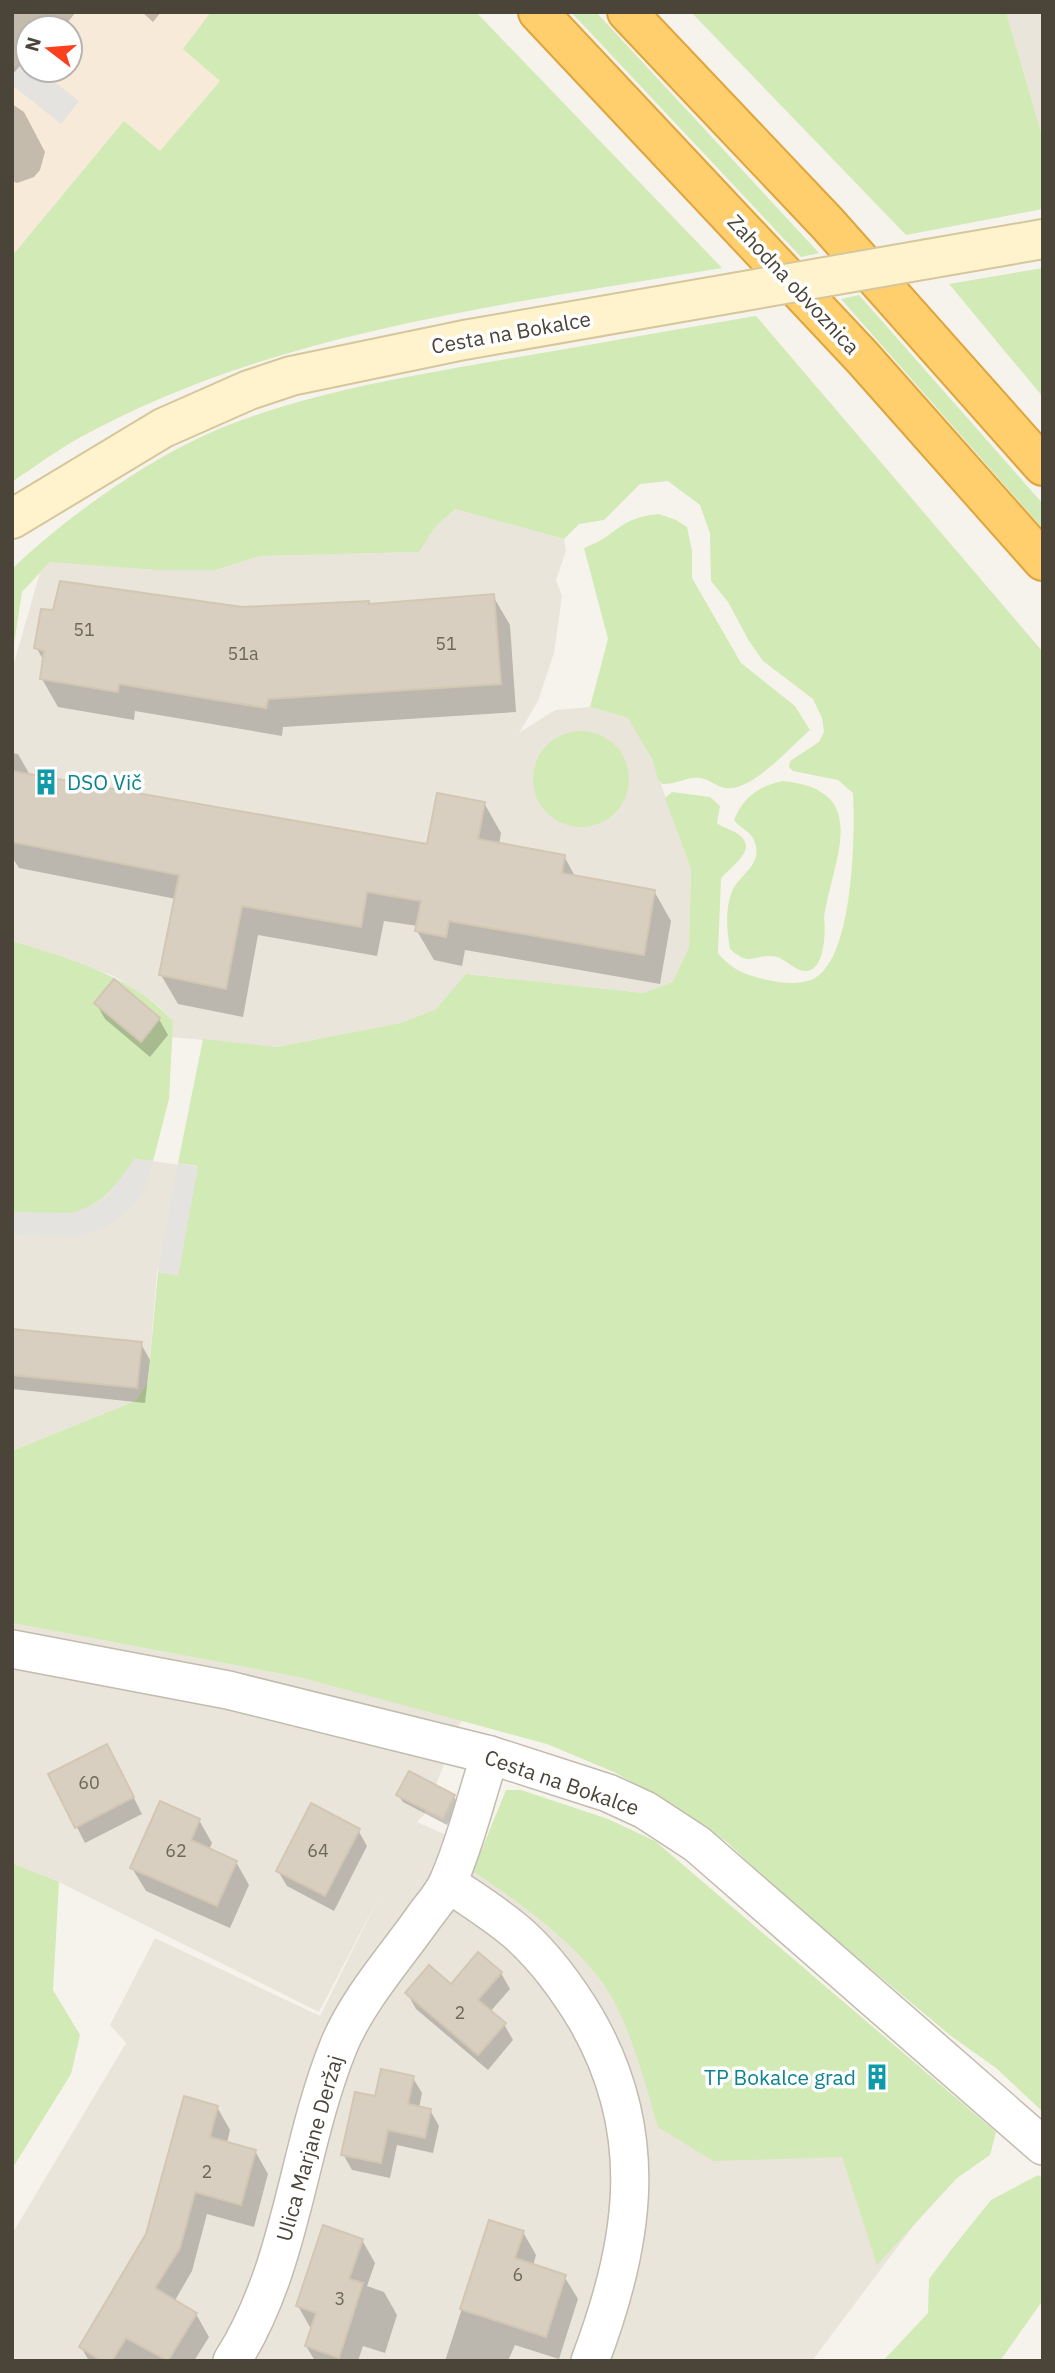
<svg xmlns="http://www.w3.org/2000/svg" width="1055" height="2373" font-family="'IBM Plex Sans',sans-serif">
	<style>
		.residential { fill: #eae5da }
		.commercial { fill: #f7ead8; fill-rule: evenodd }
		.green { fill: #d2eab5 }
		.parking { fill: #e5e3e0 }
		.shadow { fill: #0003 }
		.building { fill: #d8cfc1; stroke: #d3c7b4; stroke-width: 2 }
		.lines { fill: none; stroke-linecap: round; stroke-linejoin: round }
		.street-casing { stroke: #c2bbae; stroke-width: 40 }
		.secondary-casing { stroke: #d6c79b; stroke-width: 42 }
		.highway-casing { stroke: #e0a43c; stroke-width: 42 }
		.street { stroke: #fff; stroke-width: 37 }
		.secondary { stroke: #fff3cd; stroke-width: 38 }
		.highway { stroke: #ffcf6e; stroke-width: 38 }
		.secondary-bridge-casing { stroke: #d6c79b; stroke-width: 42; stroke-linecap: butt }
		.secondary-bridge { stroke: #fff3cd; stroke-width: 38 }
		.labels { text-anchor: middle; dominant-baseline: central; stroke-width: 7; stroke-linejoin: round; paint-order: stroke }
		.number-label { font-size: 18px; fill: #6e675b }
		.street-label { font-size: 21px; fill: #4b4439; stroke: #fff }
		.culture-label { font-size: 21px; fill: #0d838f; stroke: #fff; text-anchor: start }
	</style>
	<rect width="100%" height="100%" fill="#f6f3ec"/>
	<!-- residential -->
	<g class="residential">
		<path d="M1006,12H1043V139Z"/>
		<path d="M455,509L564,539L566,551L556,580L562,596L554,653L538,701L519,733L555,710L590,707L628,718L643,741L652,759L691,869L689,947L674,982L644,993L467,974L436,1009L400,1023L277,1047L171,1037L173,1021L160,1007L114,976L12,941V670L41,569L50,562H59L157,570H216L260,556L418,552L435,526Z"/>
		<path d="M134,1159L198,1167L157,1272L148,1382L135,1401L12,1451V1212Z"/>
		<path d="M12,1623L303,1678L462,1719L424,1815L417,1822L482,1851L926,2209L812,2361H12V2234L126,2043L110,2025L155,1938L320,2016L380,1895L319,2012L59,1882L12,1863Z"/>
	</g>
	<!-- commercial -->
	<path class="commercial" d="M12,12H245L220,80L160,152L124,121L12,256ZM28,28H70V70H28Z"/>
	<!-- green -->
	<g class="green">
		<path d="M211,12H476L722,268C505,305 275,330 79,438C56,451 34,467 12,482V256L124,121L160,151L220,81L183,49Z"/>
		<path d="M571,12H596L819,253L801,257Z"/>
		<path d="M691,12H1006L1043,139V209L906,235Z"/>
		<path d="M1043,268V397L949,284Z"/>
		<path d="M859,295L1043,504V529L841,299Z"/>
		<path d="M756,316L1043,652V2112L996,2068L951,2036L786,1898L728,1843L681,1810L616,1773L547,1744L303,1678L12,1623V1451L135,1401L148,1382L158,1272L178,1275L197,1166L178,1163L203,1039L277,1047L400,1023L436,1009L466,974L644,993L673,982L689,947L691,869L665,798L672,792L710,797L720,806L717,823C723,828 731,829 738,834C760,850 730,866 721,879L718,953C732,971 750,977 773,981C784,984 805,984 815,978C854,956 855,833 853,793L838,780L793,771L789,767L790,761L819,742L824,732L822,718L813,699L763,661L749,641L728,602L711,581L710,533L700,505L668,481L640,484L604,520L579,524L564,539L455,509L435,527L419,552L260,556L216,570H157L50,562L22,592L12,657V569C65,518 145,461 212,432C301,394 395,379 489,362C578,347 667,331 756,316Z"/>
		<path d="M659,514L676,520L687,527L692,551V578L741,663L795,706L810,730C791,746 751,793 725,788C717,787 709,779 700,778C687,776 676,785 662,784L658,779L652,759L628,718L590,707L608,639L584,548C619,535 617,518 659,514Z"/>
		<circle cx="581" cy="779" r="48"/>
		<path d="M783,781C873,790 833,858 824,918C826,931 825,979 800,970C790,967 783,956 771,956C750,956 749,966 730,949C727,931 725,911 731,894C737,875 763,866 755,843C752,831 740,829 734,820C744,796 759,786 783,781Z"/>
		<path d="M12,941C69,959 131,975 173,1021L169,1099L153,1161L134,1159C103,1210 72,1223 12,1212Z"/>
		<path d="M506,1790H521L608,1819L655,1841L996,2132L990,2155L957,2178L877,2265L842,2157L713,2161L658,2127C645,2083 629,2019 602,1982C568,1936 519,1903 473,1871Z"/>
		<path d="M12,1863L59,1882L53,1990L80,2035L71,2074L12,2169Z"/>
		<path d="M1038,2175L1043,2178V2300L1000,2361H883L928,2313L929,2279L954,2246L991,2200Z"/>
	</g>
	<!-- parking -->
	<g class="parking">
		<path d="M23,57L28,61V70H39L79,101L61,124L12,85V71Z"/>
		<path d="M134,1159L153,1161L144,1191L127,1212L105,1227L78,1237L12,1234V1212L73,1213L91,1206L108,1196Z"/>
		<path d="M178,1163L198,1167L178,1276L158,1272Z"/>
	</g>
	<!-- shadow -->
	<g class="shadow">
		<path d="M12,12H76L63,28H28V64L24,61L12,75Z"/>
		<path d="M142,12H161L153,22Z"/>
		<path d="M12,104L24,112L45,152L40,170L34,177L17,183L12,181Z"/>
		<path d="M493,596L510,625L516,712L283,727L282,736L135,711L134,720L58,707L42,679L44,661L36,647L242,609L369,606Z"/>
		<path d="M12,753L18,754L30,775L429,846L484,803L501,833L499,845L564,856L576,878L654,891L671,921L660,984L465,950L462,966L434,960L417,931L418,926L384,921L377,956L258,935L243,1017L178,1004L161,975L176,899L19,868L12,857Z"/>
		<path d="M114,982L159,1019L168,1035L150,1057L105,1019L96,1003Z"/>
		<path d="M12,1331L141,1344L150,1360L145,1403L12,1389Z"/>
		<path d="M115,1761L142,1814L85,1843L50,1774Z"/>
		<path d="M398,1795L454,1796L458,1804L447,1825L403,1802Z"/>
		<path d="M199,1820L212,1843L209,1850L236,1862L249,1885L230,1928L146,1891L132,1868Z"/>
		<path d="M358,1830L367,1846L334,1911L287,1886L278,1871Z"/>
		<path d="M501,1973L510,1989L490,2012L504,2024L513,2040L488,2070L416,2009L407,1993Z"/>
		<path d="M413,2078L422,2093L419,2108L430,2110L439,2126L433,2153L397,2145L390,2178L352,2170L343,2154L376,2098Z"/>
		<path d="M217,2107L230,2130L227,2143L255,2151L268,2174L254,2227L207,2214L192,2271L174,2302L196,2314L209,2337L194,2361H89L81,2347L148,2235Z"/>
		<path d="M490,2222L523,2232L536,2255L533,2266L564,2276L578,2299L559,2359L515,2345L508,2361H445Z"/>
		<path d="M362,2240L375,2263L367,2286L384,2292L397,2315L385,2353L363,2346L358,2361H315L306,2346L311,2329L298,2306Z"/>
	</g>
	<!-- building -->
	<g class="building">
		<path d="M60,581L242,607L369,601V604L494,594L501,684L268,699L266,708L119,684L118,692L40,679L44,651L34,648L41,609L53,610Z"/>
		<path d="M12,771L427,844L437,793L485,802L478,839L565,855L562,873L655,890L644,955L449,921L446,937L415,931L421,901L367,892L361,927L242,906L226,989L159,975L179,875L12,842Z"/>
		<path d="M114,979L160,1018L141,1042L94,1003Z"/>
		<path d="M12,1329L142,1342L137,1388L12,1375Z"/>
		<path d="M107,1744L134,1797L75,1828L48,1774Z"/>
		<path d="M409,1771L455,1795L443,1819L396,1795Z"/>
		<path d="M160,1801L200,1819L191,1840L237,1861L217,1906L130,1868Z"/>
		<path d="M311,1803L360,1829L325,1896L276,1871Z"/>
		<path d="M478,1952L502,1972L478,2000L506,2023L478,2055L405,1993L429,1965L451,1984Z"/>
		<path d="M381,2069L414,2076L408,2104L431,2109L425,2138L388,2130L381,2163L341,2155L355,2092L375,2096Z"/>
		<path d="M184,2096L218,2106L210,2137L256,2150L241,2205L195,2192L180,2248L155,2288L197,2313L168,2361L126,2338L112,2361H102L79,2347L146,2234Z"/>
		<path d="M489,2220L524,2231L515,2258L566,2275L546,2337L460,2309Z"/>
		<path d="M323,2225L363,2239L349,2279L363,2283L339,2358L305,2346L316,2313L296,2306Z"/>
	</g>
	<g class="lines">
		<!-- street casing -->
		<g class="street-casing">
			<g id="street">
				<path d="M12,1649L228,1690L490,1755L608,1793L645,1810L697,1844L1043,2146"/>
				<path d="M448,1883C472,1900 499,1916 521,1936C547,1960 568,1989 586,2019C652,2133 635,2243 590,2361"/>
				<path d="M232,2361C293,2265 297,2148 339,2045C358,1999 396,1957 424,1917C432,1906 443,1894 448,1882C466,1842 476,1797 490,1755"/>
			</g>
		</g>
		<!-- secondary casing -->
		<g class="secondary-casing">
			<g id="secondary">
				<path d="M928,259L1043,239"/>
				<path d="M12,519L163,428L249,390L291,376L464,340L739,292"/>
			</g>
		</g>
		<!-- highway casing -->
		<g class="highway-casing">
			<g id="highway">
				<path d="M538,12L862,357L1043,561"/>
				<path d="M627,12L827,223L1043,466"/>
			</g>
		</g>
		<!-- street -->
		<use href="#street" class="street"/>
		<!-- secondary -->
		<use href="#secondary" class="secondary"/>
		<!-- highway -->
		<use href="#highway" class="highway"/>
		<!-- secondary-bridge casing -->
		<g class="secondary-bridge-casing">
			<path id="secondary-bridge" d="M739,292L928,259"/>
		</g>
		<!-- secondary-bridge -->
		<use href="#secondary-bridge" class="secondary-bridge"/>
	</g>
	<!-- icons -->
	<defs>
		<g id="building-bare" transform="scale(2.1)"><path d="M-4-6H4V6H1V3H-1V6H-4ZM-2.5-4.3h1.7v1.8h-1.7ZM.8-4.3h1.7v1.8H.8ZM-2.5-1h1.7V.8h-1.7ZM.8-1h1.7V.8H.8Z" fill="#0f9aa8" stroke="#fff" stroke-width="2.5" paint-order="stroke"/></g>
	</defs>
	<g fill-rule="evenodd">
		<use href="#building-bare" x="46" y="782"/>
		<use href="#building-bare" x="877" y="2077"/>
	</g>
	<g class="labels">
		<!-- number labels -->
		<g class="number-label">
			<text x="84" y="629">51</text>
			<text x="446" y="643">51</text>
			<text x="243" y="653">51a</text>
			<text x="89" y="1782">60</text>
			<text x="176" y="1850">62</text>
			<text x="318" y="1850">64</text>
			<text x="460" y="2012">2</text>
			<text x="207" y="2171">2</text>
			<text x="518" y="2274">6</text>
			<text x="340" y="2298">3</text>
		</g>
		<!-- street labels -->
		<g class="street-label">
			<text transform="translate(794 284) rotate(47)">Zahodna obvoznica</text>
			<text transform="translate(511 332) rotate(-10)">Cesta na Bokalce</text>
			<text transform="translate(562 1782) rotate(19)">Cesta na Bokalce</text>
			<text transform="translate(309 2148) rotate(-74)">Ulica Marjane Deržaj</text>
		</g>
		<!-- culture labels -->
		<g class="culture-label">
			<text x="67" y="782">DSO Vič</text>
			<text x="856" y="2077" text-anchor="end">TP Bokalce grad</text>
		</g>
	</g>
	<!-- border -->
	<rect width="1055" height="2373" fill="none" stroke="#4b4439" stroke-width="28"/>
	<!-- north arrow -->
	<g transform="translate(49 49) rotate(286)"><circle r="33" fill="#ffffff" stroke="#b7b4b0" stroke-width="2"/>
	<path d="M0-5L12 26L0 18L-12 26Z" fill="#fc3f1d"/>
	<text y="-10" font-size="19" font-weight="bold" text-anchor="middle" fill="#4b4439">N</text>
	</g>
</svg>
